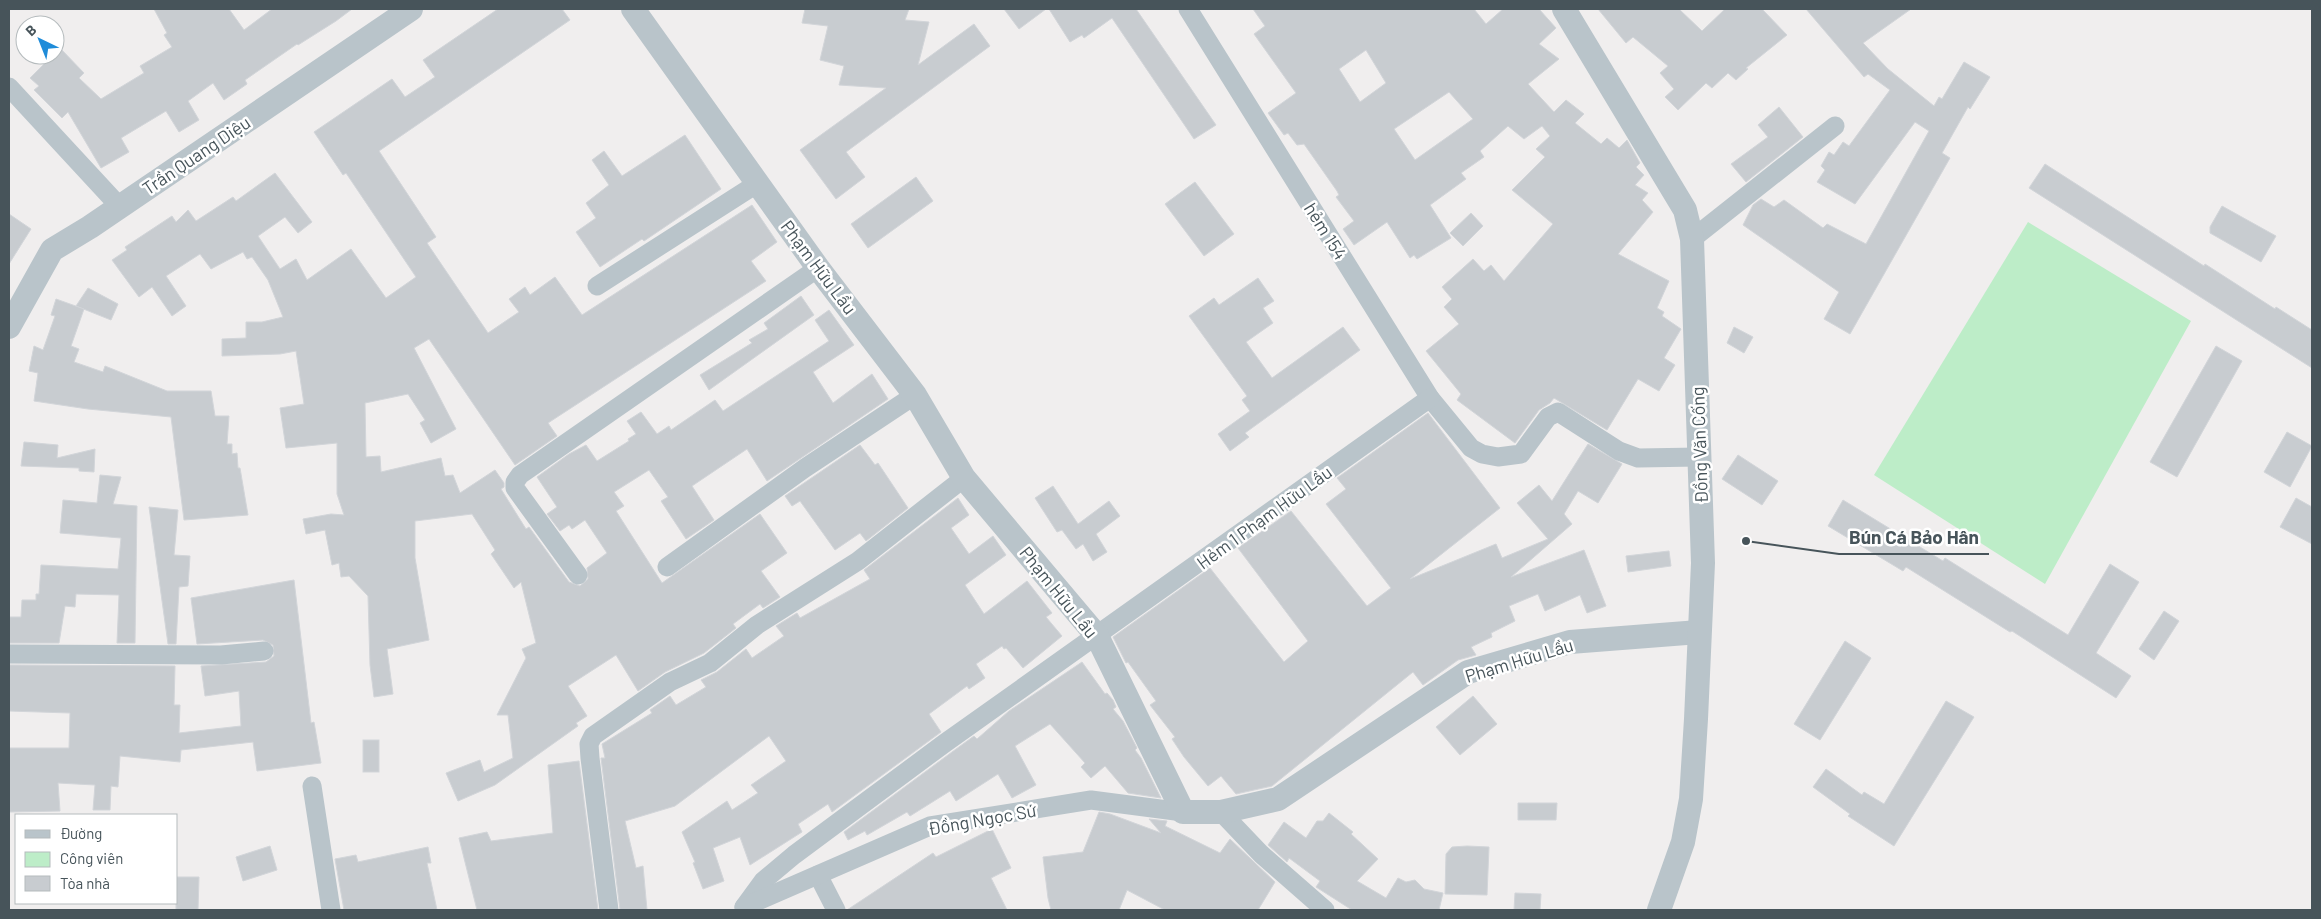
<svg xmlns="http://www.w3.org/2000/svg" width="2321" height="919" font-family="Barlow,sans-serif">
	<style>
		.green { fill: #bdedc8 }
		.building { fill: #c8ccd0; stroke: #d2d5d9; fill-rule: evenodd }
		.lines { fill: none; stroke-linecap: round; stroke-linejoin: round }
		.minor { stroke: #b9c4ca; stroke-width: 19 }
		.tertiary { stroke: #b9c4ca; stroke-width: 24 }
		.labels { text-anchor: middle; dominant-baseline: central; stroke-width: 5; stroke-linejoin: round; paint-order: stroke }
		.street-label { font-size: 18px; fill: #47545a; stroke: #fff }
		.leader { fill: none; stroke: #47545a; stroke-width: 2 }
		.callout-dot { fill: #47545a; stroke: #fff; stroke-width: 2 }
		.callout-label { font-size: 19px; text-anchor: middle; font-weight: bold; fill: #47545a; stroke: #fff; stroke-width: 5; stroke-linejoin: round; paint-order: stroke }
	</style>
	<rect width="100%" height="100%" fill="#f0eeee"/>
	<!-- green -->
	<path class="green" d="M2028,222L2191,321L2045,584L1874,475Z"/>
	<!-- building -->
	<g class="building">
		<path d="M154,9H229L244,30L272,9H352L336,21L298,45L297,44L245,80L247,84L224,100L213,83L188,101L199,120L179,132L166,111L121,138L129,152L101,168L68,112L62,118L34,90L39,86L30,78L60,48L84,73L79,78L101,99L144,73L140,66L172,47L164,35L167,33Z"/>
		<path d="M498,9H562L570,20L379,151L436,237L427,243L488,333L519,312L509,299L525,287L530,295L555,277L582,315L752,205L777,242L751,261L766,281L548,423L557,436L515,465L429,339L414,348L456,429L431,443L420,423L425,420L408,394L365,403L366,457L380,456L381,472L441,458L445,476L453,475L460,493L495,470L504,483V487L501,489L526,529L529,527L569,582L580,586L588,579L587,568L607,553L585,520L572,529L569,525L560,531L547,514L557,507L537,477L569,454L586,445L597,461L629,441L628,439L636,434L627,421L641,412L657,434L669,426L671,430L715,400L723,411L829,341L815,320L829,310L854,345L813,372L833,403L872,374L888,399L767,481L747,449L692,486L714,520L686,539L661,501L668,497L649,470L614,492L624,506L616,511L662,583L760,514L787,553L761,571L780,597L763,608L760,604L733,624L736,628L704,653L665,672L638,691L616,655L568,686L587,716L576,723L578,726L495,785L458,801L446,773L480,760L484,772L513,758L508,715H497L526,658L522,649L536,643L521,582L514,588L491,554L495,550L472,514L415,521V558L429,640L387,649L393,694L374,697L370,665L368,596L349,576L341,577L339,563L332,565L325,530L306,534L303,519L331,514L344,515L337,494V443L286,448L280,408L304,404L296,351L280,354L222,356V339L246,338V322H262L283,317L268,280L252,257L247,259L243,252L211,269L200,254L166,276L186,306L172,316L152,287L139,297L112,260L127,250L125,247L172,216L176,222L188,210L196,221L233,197L236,201L275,173L312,222L298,233L285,217L258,236L280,269L296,259L307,280L351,249L386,298L416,277L346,173L343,175L314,132L392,79L405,97L435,77L423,60Z"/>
		<path d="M805,9H909L905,20L929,22L918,65L974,24L990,46L846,152L865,177L836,199L800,150L886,88L839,85L844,66L820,60L828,26L802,23Z"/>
		<path d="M1004,9H1046L1019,29Z"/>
		<path d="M1049,9H1136L1216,125L1194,139L1112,18L1084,38L1082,35L1070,42Z"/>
		<path d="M1253,9H1474L1486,24L1503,9H1539L1556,28L1539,44L1559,59L1528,84L1554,112L1566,100L1584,114L1575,123L1601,144L1607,138L1619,148L1627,140L1640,163L1636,167L1644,175L1635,185L1648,193L1642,200L1653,212L1618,254L1669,281L1657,308L1664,312L1662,316L1681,329L1664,358L1675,365L1659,391L1638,379L1607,430L1554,398L1550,403L1539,410L1515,443L1457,400L1461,394L1426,351L1459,324L1444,307L1452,299L1442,287L1473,259L1484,271L1491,265L1504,281L1553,224L1512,190L1545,157L1536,149L1550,136L1542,126L1524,139L1508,126L1480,151L1484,157L1461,173L1466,179L1430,205L1451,238L1417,259L1414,255L1410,258L1387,222L1354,245L1343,229L1354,221L1336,197L1339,195L1337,191L1304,144L1297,145L1288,133L1284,135L1268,113L1296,93L1254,34L1265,26ZM1366,50L1386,83L1360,102L1339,69ZM1449,92L1473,119L1415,160L1394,129Z"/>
		<path d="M1598,9H1679L1702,31L1725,9H1762L1787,35L1746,68L1748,69L1736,80L1728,73L1712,88L1706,83L1678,110L1665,97L1674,89L1660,73L1668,66L1633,37L1626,43Z"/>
		<path d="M1806,9H1911L1863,43L1888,69L1934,106L1939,97L1942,99L1964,62L1990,77L1970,109L1968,107L1942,153L1950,158L1850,334L1824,319L1839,292L1743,225L1753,205L1761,199L1774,207L1784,200L1823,228L1827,224L1866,244L1929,131L1915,122L1855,204L1817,182L1825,170L1821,166L1829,152L1834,155L1843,142L1849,146L1890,90L1868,74L1864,77Z"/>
		<path d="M1779,107L1803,137L1746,182L1731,164L1768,137L1758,125Z"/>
		<path d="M685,135L721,189L644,241L642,239L600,267L576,232L596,218L586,203L609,185L592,160L604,151L622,176Z"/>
		<path d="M2045,164L2204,266L2205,264L2275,309L2276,307L2312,330V368L2029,188Z"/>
		<path d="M916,177L933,201L868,248L851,224Z"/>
		<path d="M1195,182L1234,234L1204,256L1165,204Z"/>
		<path d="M2222,206L2276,236L2261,262L2210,233V227Z"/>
		<path d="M1471,213L1483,226L1463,246L1450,233Z"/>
		<path d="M9,214L31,229L9,264Z"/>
		<path d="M1258,278L1274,301L1263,308L1273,323L1246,342L1272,378L1343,327L1360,350L1245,433L1249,437L1230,451L1218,434L1250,411L1242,400L1247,396L1189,316L1214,298L1219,305Z"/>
		<path d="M88,288L118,304L111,320L76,306Z"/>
		<path d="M801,296L814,315L709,390L700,375L752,343L749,340L768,329L764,323Z"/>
		<path d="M56,299L84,309L71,346L79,349L74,362L103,372L105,366L167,391H211L215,416H229L227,444H232V454L237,453L238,468H240L248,515L184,520L171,417L88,409L34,401L38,373L29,371L34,346L43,350L55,316L51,315Z"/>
		<path d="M1734,327L1753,337L1744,353L1727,343Z"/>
		<path d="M2216,346L2242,361L2177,477L2150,462Z"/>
		<path d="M1428,413L1500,508L1410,579L1496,544L1502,558L1548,539L1517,503L1539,485L1552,501L1588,444L1622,464L1598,503L1578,491L1564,514L1572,524L1511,577L1584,550L1606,606L1587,613L1580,595L1545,611L1538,594L1509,606L1515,621L1491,633L1492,637L1471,647L1476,655L1458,660L1423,685L1413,672L1272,786L1236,794L1221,776L1208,786L1184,757L1172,739L1175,737L1150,705L1156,701L1128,662L1126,663L1113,637L1210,568L1284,662L1308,641L1238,548L1291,511L1367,606L1391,588L1326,504L1346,489L1337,478Z"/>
		<path d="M2287,432L2312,446L2290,487L2264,472Z"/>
		<path d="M24,442L58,445L57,458L95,449L94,472L79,471V468L21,466Z"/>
		<path d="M860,445L875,465L878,463L908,508L866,541L860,533L835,550L800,501L792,506L785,496Z"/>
		<path d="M1738,455L1778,481L1762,505L1722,479Z"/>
		<path d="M100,475L121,477L113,504L137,506L135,643H117L119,595L76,594L75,607L65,606L59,643H9V617H21L22,600H36V594H39L41,565L118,569L121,538L60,533L63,500L97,503Z"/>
		<path d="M1053,486L1078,524L1109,501L1120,516L1096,534L1107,552L1093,561L1083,544L1076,549L1062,530L1057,532L1035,498Z"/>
		<path d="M958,498L969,515L951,528L969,554L993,536L1006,555L965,585L984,614L1027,581L1052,613L1046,617L1062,636L1023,668L1006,648L1004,649L1002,646L976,664L985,678L969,689L967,686L929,714L941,732L832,812L828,804L798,824L802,832L750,865L740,837L713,848L724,881L703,889L693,863L695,862L682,832L727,801L732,810L758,793L751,785L786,761L769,736L675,806L625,821L636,868L643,866L647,910H620L601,758H605L602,744L652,713L650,710L670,696L676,705L706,687L701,680L717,672L746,649L752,658L784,636L776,626L797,613L800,618L870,579L864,570Z"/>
		<path d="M2296,498L2312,507V544L2280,527Z"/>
		<path d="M1843,500L1943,561L1945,558L2068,635L2110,564L2139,582L2096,653L2131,676L2116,698L2012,631L2010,632L1906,567L1903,571L1828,526Z"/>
		<path d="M149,507L178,510L174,555L190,556L188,586L179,587L176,644H168Z"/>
		<path d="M1669,551L1671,566L1628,572L1626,556Z"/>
		<path d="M294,580L311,723L314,722L321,763L257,771L253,742L181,750L180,762L120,756L118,787L111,786L110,810H93L95,785L58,783L60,811L9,812V748H69L70,713L9,711V665L175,666L174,705H180L179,733L241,726L239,691L205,696L201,666L266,662L274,656L273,645L263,640L197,644L191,598Z"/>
		<path d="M2164,611L2179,621L2154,660L2139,649Z"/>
		<path d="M1845,641L1871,658L1820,740L1794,724Z"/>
		<path d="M1082,662L1105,694L1107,693L1113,700L1116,707L1113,709L1123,721L1137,748L1135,750L1141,758L1161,798L1128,793L1105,766L1091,778L1081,767L1085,763L1050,724L1015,746L1036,785L1012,798L998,774L956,801L950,791L910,816L907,812L867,835L865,831L848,840L844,832L952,752L974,736L977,739L1009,711Z"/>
		<path d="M1473,696L1497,724L1460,755L1436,727Z"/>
		<path d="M1946,701L1974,717L1894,846L1848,816L1850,814L1813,787L1826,769L1862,795L1864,792L1884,804Z"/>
		<rect x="363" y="740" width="16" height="32"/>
		<path d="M579,761L598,910H477L459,838L487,832L491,841L553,833L548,765Z"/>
		<path d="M1518,803H1557L1556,820H1518Z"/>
		<path d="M1099,812L1110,814L1161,833L1149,819L1167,821L1165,826L1220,853L1230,839L1275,882L1258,910H1165L1127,890L1119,910H1051L1048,898L1043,857L1083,852Z"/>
		<path d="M1329,813L1353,832L1351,834L1378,859L1357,881L1386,898L1398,878L1406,882L1415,880L1424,889L1443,893L1439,910H1352L1316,887L1320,881L1289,858L1287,862L1268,845L1284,822L1306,838L1317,821H1323Z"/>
		<path d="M992,829L1011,868L991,878L1007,910H847L933,853L936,857Z"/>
		<path d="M270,846L277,870L243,881L236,857Z"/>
		<path d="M1467,846L1489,847L1487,895L1445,894L1446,854L1452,847Z"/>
		<path d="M428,847L431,863H427L437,910H344L335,859L356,855L358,862Z"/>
		<path d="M176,877H199L198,910H176Z"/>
		<path d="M1515,893L1541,894L1540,910H1514Z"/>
	</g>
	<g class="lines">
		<!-- minor -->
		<g class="minor">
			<path d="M1188,9L1430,398L1471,448L1482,454L1498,457L1521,454L1548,417L1558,412L1619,451L1638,458L1699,457"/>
			<path d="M9,87L120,207"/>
			<path d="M1692,239L1835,126"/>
			<path d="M597,286L758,183"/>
			<path d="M667,567L805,468L915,395"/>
			<path d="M578,575L515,488V482L520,475L818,268"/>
			<path d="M9,654L221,655L264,651"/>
			<path d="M312,786L331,910"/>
			<path d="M1221,812L1261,854L1325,910"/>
			<path d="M818,875L836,910"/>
			<path d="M744,907L763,881L794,855L945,743L1430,398"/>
			<path d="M744,907L930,826L1091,800L1183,812"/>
			<path d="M609,910L590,758L589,744L593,736L670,682L710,663L757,625L858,561L964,478"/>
		</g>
		<!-- tertiary -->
		<g class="tertiary">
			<path d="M633,9L818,268L915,395L964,478L1097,636L1183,812H1221L1278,799L1468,672L1570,642L1699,632"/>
			<path d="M1564,9L1685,210L1692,239L1703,563L1696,719L1691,799L1683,842L1659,910"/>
			<path d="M9,327L52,250L90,227L411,9"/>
		</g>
	</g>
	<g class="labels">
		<!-- street labels -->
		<g class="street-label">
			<text transform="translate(196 155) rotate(-34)">Trần Quang Diệu</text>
			<text transform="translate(1326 231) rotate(58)">hẻm 154</text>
			<text transform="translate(819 267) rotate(53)">Phạm Hữu Lầu</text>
			<text transform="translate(1699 445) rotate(-92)">Đồng Văn Cống</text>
			<text transform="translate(1264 517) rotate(-36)">Hẻm 1 Phạm Hữu Lầu</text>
			<text transform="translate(1059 592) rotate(51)">Phạm Hữu Lầu</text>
			<text transform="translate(1519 660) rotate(-17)">Phạm Hữu Lầu</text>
			<text transform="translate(982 819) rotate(-10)">Đồng Ngọc Sứ</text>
		</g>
	</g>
	<!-- callouts -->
	<path class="leader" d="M1746 541L1839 554H1989"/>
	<circle class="callout-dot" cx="1746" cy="541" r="5"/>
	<g class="callout-label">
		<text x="1914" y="544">Bún Cá Bảo Hân</text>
	</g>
	<!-- border -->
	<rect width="2321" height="919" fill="none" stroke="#47545a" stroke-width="20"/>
	<!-- legend -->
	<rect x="15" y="814" width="162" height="90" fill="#ffffff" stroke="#b5bbbd"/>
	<rect x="25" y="830" width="25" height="8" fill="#b9c4ca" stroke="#b5bbbd"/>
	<text x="60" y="839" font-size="15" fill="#47545a">Đường</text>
	<rect x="25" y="852" width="25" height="15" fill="#bdedc8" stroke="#b5bbbd"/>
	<text x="60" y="864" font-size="15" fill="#47545a">Công viên</text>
	<rect x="25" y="876" width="25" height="15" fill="#c8ccd0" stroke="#b5bbbd"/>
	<text x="60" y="889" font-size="15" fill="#47545a">Tòa nhà</text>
	<!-- north arrow -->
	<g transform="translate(40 40) rotate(317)"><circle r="24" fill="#ffffff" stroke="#b5bbbd"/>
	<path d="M0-4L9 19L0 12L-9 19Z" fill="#1f8cd9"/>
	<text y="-8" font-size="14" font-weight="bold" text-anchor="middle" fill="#47545a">B</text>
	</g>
</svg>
